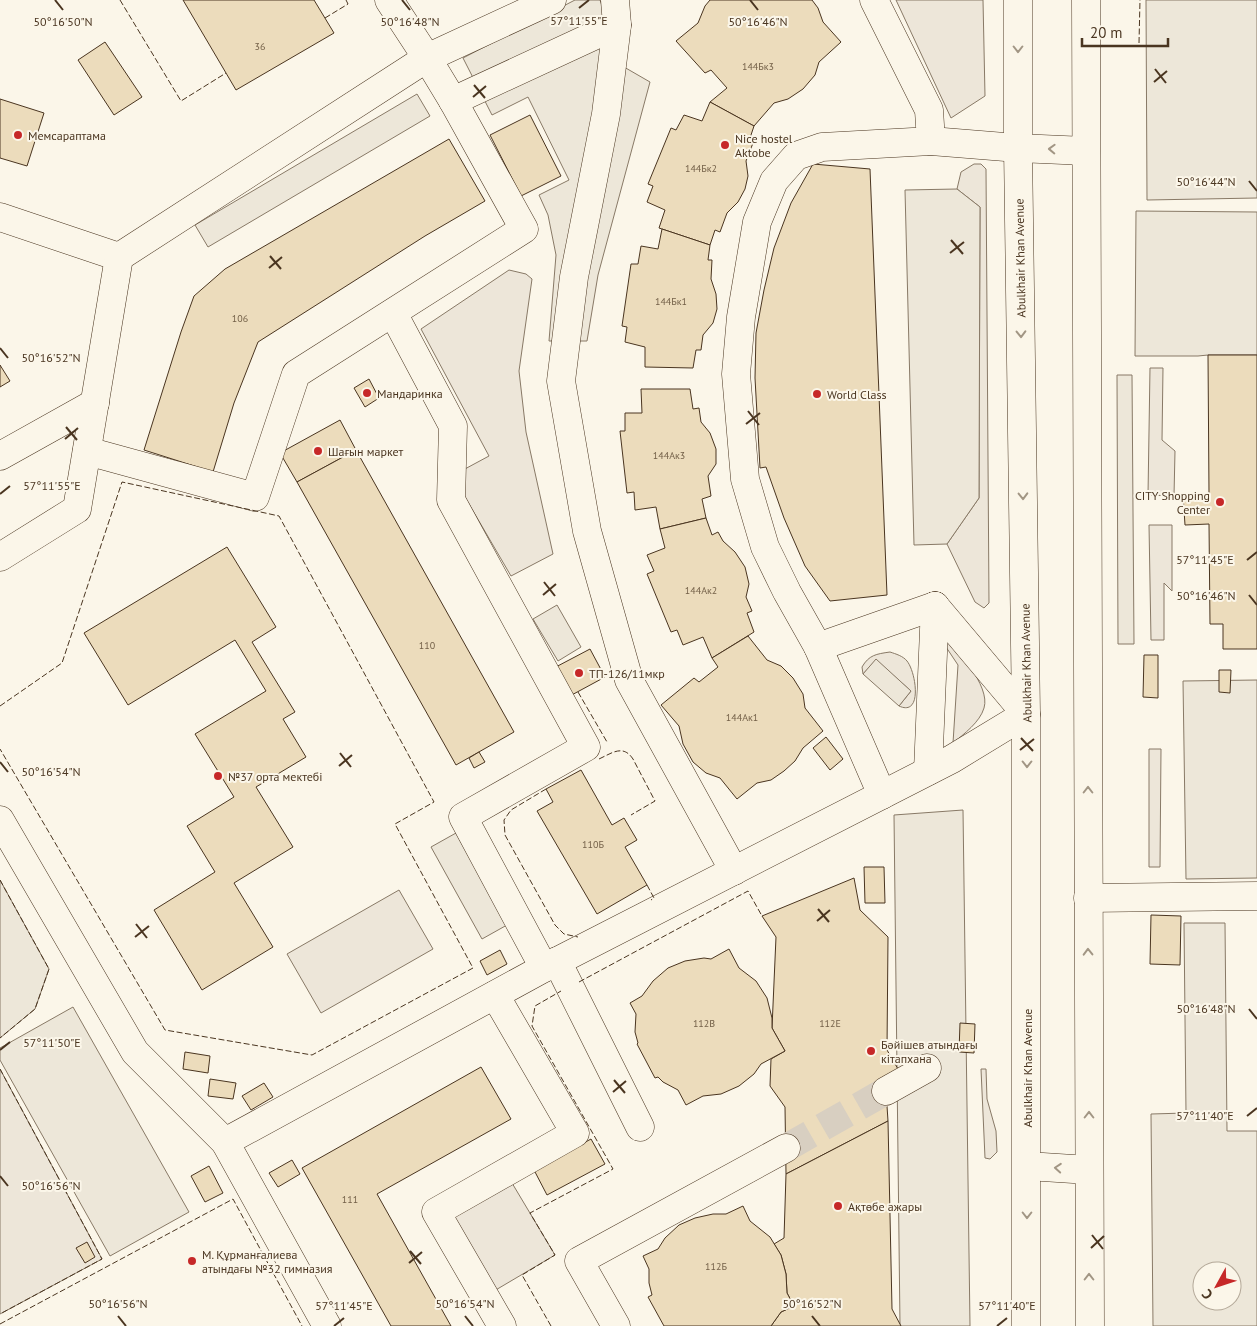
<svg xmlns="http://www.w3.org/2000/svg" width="1257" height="1326" font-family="'PT Sans',sans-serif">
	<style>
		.green { fill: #ede6d9; stroke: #887966 }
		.parking { fill: #ede7d9; stroke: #887966; fill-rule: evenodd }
		.building { fill: #ecdcbc; stroke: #4a3520 }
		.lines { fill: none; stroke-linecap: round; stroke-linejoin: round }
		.minor-tunnel { stroke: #d8cfc1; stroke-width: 28; stroke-dasharray: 28 14; stroke-linecap: butt }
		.minor-casing { stroke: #4a3520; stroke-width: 29 }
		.major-casing { stroke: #4a3520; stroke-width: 29 }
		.minor { stroke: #fbf6e9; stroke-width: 28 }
		.major { stroke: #fbf6e9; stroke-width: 28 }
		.fence { stroke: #4a3520; stroke-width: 1; stroke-dasharray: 6 2.5; stroke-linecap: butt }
		.oneway { stroke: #a29684 }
		.ticks { fill: none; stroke: #4a3520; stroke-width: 2 }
		.poi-dot { fill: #c62828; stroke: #fbf6e9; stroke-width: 2 }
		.labels { text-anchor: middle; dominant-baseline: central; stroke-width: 4; stroke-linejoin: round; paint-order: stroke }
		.number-label { font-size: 10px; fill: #725f47 }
		.poi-label { font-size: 12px; fill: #4a3520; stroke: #fbf6e9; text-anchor: start }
		.street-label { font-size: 12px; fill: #4a3520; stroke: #fbf6e9 }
		.ticks-label { font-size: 12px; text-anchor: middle; fill: #4a3520; stroke: #fbf6e9; stroke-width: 4; stroke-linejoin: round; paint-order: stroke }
	</style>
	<rect width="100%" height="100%" fill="#fbf6e9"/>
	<!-- green -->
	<g class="green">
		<path d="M896,0H983L985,96L951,118Z"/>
		<path d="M974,164H981L986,169L989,603L984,608L975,602L947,544L979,498L980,207L957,189L961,172Z"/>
		<path d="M509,270L526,274L532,279L519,371L526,432L553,554L511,576L462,492L463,470L489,456L421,329Z"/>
		<path d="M1150,368H1163L1162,440L1175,451L1174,496L1148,495Z"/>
		<path d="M1149,525H1172V591L1164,583V640H1151Z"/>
		<path d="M942,631C955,647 991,686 984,708C980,722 964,734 953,743L958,665L938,635Z"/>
		<path d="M890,652C896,654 903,656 907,661C916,672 923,717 899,706L911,691L876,660L863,674L862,667C869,655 876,654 890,652Z"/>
		<path d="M1149,749H1161L1160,867H1149Z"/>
		<path d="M399,890L433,949L321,1013L287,954Z"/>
		<path d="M0,1069L102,1259L0,1314Z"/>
		<path d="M981,1069H986L987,1099L996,1131L997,1152L990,1159L985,1158Z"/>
		<path d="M512,1183L555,1255L494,1291L451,1218Z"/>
	</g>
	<!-- parking -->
	<g class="parking">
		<path d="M575,0H600L624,67L650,82L598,275L587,341H549L556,255L548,215L539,195L569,180L528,97L492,115L463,58Z"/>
		<path d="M1146,0H1257V198L1147,200Z"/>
		<path d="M417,94L430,116L208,247L195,225Z"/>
		<path d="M957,189L980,207L979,498L947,544L914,545L905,190Z"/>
		<path d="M1136,211L1257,212V355H1208L1198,356H1135Z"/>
		<path d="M1117,375H1132L1134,644H1118Z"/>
		<path d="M557,605L581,647L558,661L533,619Z"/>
		<path d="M876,659L911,691L899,706L863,674Z"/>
		<path d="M1257,680V878L1186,879L1183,681Z"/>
		<path d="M963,810L970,1326H900L894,815Z"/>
		<path d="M456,833L507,925L482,939L431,847Z"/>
		<path d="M0,880L49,969L35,1009L0,1038Z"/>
		<path d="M1184,923H1225L1227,1131H1257V1326H1153L1151,1114L1186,1113ZM1202,1271H1232V1301H1202Z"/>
		<path d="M73,1007L189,1212L110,1256L0,1060V1048Z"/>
	</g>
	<!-- building -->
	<g class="building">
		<path d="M183,0H314L334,33L236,90Z"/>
		<path d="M710,0H812L818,8L823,22L841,42L819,62L815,75L803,89L788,99L774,103L754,126L710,102L727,88L711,70L705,73L676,41L698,23L705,6Z"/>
		<path d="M105,42L142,97L114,115L78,60Z"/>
		<path d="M0,99L44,113L27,166L0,158Z"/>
		<path d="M710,102L754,126L749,141L753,143L746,161L748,176L745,189L738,202L727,213L720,232L715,230L710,245L659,228L665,210L647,202L653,186L648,184L671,128L676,130L684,115L702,121Z"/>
		<path d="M530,115L561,176L521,196L490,135Z"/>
		<path d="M449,139L485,201L425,236L258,342L234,403L213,472L144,450L181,332L194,296L225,269Z"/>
		<path d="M813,164L870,169L887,595L830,601L805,566L784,518L766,467L760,468L755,378L756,333L764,290L774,248L791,203Z"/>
		<path d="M662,229L710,245L708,260H712L711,279L716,294L717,309L713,323L703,335L701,350H696L693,368L645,367V347L625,342L627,327L622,326L631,264H638L641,246L658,249Z"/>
		<path d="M1208,355H1257V649H1223V624H1210L1209,524L1185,525L1183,495L1209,494Z"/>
		<path d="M0,365L10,381L0,387Z"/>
		<path d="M369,379L379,398L365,407L354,388Z"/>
		<path d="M641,389H690L693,409L699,408L701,422L710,433L716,449V464L708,476L711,496L702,499L706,518L660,529L656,507L635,510L634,492L627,493L620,431H625V413H642Z"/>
		<path d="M340,420L356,450L297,482L280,453Z"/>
		<path d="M356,450L514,732L456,765L297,482Z"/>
		<path d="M706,518L712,535L718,532L723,541L735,552L745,567L749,584L746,597L752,611L747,613L754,632L712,658L703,637L683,645L677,630L671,632L647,574L654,571L647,555L665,548L660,529Z"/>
		<path d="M227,547L276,627L252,642L295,712L283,719L306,757L256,787L293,847L234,883L273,947L202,990L154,910L215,872L187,826L234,797L195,734L266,691L235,640L128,705L84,633Z"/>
		<path d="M748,636L767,660L781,666L793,678L803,694L805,708L823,731L803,748L795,761L784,771L771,780L757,783L737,799L720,778L706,773L693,762L683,744L679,726L661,705L694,678L699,682L718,667L712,658Z"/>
		<path d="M590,649L605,677L568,697L552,669Z"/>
		<path d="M1144,655H1158V698L1143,697Z"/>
		<path d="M1219,670H1231L1230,693L1219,692Z"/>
		<path d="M826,737L843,759L830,770L813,748Z"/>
		<path d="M479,752L485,762L474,768L469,758Z"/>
		<path d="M581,770L612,825L624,818L637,840L625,847L647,885L597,914L537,811L553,802L546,789Z"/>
		<path d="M864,867H884L885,903H865Z"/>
		<path d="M854,878L860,910L888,937L887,1050L902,1076L886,1091L888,1121L786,1174L785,1107L770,1086L771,1059L785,1051L772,1028L776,937L762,916Z"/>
		<path d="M1151,915L1181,916L1180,965L1150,964Z"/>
		<path d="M729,949L739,968L756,981L767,998L772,1018V1028L785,1051L761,1064L754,1074L739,1086L721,1094L703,1096L686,1105L678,1090L663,1082L658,1077L655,1078L637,1044L638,1043L635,1032L636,1014L630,1003L642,996L653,981L668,968L685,961L704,958L711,959Z"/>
		<path d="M500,950L507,964L487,975L480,961Z"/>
		<path d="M960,1023L975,1024L974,1053L959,1052Z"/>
		<path d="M185,1052L210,1056L208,1073L183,1069Z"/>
		<path d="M481,1067L511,1119L377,1194L451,1326H391L302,1168Z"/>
		<path d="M210,1079L236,1083L233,1099L208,1096Z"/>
		<path d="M264,1083L273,1097L251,1110L242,1096Z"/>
		<path d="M888,1121L892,1309L901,1326H771L781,1312L794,1306L787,1293L786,1274L781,1255L774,1244L784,1238L786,1174Z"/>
		<path d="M591,1139L605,1164L547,1195L534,1170Z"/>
		<path d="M292,1160L300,1174L278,1187L269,1173Z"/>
		<path d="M209,1166L223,1193L205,1202L191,1176Z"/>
		<path d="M743,1206L750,1221L770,1237L781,1255L786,1274L787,1293L794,1306L781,1312L771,1326H664L648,1297L652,1295L649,1283V1269L643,1256L658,1249L665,1238L679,1225L695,1218L713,1214H726Z"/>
		<path d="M87,1242L95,1257L85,1263L76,1248Z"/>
	</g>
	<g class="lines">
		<!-- minor-tunnel -->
		<path class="minor-tunnel" d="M786,1148L886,1091"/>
		<!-- minor casing -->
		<g class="minor-casing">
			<g id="minor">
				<path d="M874,0L929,110L931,141"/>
				<path d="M617,25L606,114L574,277L561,381L587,531L629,680L734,871"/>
				<path d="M453,101L617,25L615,0"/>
				<path d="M0,217L119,257"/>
				<path d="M393,313L453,426L451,500L586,747L463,817L544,968"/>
				<path d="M87,451L255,497L296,374L524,229L453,101L427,58L389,0"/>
				<path d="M0,456L95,403"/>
				<path d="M0,557L77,509L119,257L427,58L552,0"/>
				<path d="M818,647L935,606"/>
				<path d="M928,771L935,606"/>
				<path d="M882,795L818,647L787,592L765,547L745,479L736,374L741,317L757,222L774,181L796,156L822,147L931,141L1018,148"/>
				<path d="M0,820L135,1052L225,1142L327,1326"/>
				<path d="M1088,898L1257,896"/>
				<path d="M557,961L640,1127"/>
				<path d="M495,995L575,1133L436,1212L502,1326"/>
				<path d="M886,1091L927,1068"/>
				<path d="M225,1142L544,968L952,759L1026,714L935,606"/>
				<path d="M616,1326L579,1261L786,1148"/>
			</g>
		</g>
		<!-- major casing -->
		<g class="major-casing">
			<g id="major">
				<path d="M1018,0V148L1026,714V1326"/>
				<path d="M1086,0L1090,1326"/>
				<path d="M1018,148L1086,151"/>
				<path d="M1027,1166L1089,1170"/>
			</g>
		</g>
		<!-- minor -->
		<use href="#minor" class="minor"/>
		<!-- major -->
		<use href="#major" class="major"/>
		<!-- fence -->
		<g class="fence">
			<path d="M120,0L181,101L226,73"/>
			<path d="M325,18L348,4L346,0"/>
			<path d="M1139,43L1140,0"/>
			<path d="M578,692L607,742"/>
			<path d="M0,706L62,663L122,482L279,516L434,802L395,824L473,968L312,1055L165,1030L0,749"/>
			<path d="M599,759C612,753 623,744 633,759L655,801L631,815"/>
			<path d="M546,789L511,810L504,820L505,835L555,925L564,934L578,937"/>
			<path d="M0,880L49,969L35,1009L0,1038"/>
			<path d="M647,885L654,898L651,900"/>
			<path d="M579,982L748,891L762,916"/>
			<path d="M0,1069L102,1259L0,1314"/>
			<path d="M0,1324L233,1199L302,1326"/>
			<path d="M551,1326L522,1275L555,1255L530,1213L613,1169L532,1026L535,1006L561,991"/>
		</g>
	</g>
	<!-- one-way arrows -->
	<defs><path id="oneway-chevron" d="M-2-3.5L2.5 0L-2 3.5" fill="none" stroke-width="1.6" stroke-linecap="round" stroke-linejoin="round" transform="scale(1.25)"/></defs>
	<g class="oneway">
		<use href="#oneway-chevron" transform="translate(1018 49) rotate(90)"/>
		<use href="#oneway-chevron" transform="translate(1052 149) rotate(-178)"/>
		<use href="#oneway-chevron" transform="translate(1021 334) rotate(89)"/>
		<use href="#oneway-chevron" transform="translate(1023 496) rotate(89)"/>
		<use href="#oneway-chevron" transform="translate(1027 764) rotate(90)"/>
		<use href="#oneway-chevron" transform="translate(1088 790) rotate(-90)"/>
		<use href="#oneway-chevron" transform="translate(1088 952) rotate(-91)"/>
		<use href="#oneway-chevron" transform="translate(1089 1115) rotate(-90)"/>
		<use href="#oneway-chevron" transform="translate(1058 1168) rotate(-176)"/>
		<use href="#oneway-chevron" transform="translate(1027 1215) rotate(90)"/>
		<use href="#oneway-chevron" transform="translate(1089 1277) rotate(-90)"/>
	</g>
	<!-- ticks -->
	<path class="ticks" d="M55,0L63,10M402,0L410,10M750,0L758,10M579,8L589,0M1155,69L1166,83M1154,82L1167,71M474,85L485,98M473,97L486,86M1249,181L1257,191M951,240L963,254M950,253L964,242M270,256L281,269M269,268L282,257M0,348L8,358M748,411L759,425M746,424L760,413M66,427L77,440M65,439L78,428M0,494L10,486M1247,560L1257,552M544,582L555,596M543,595L556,584M1249,595L1257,605M1021,738L1033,751M1020,750L1034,739M340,753L351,767M0,762L8,772M339,766L352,755M818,909L829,922M817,921L830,910M136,924L147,938M135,937L149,926M1249,1009L1257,1019M0,1050L10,1042M614,1080L625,1093M613,1092L626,1081M1247,1116L1257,1108M0,1176L8,1186M1092,1235L1103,1249M1091,1248L1104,1236M410,1251L421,1264M409,1263L422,1252M118,1316L126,1326M465,1316L473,1326M812,1316L820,1326M334,1326L344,1318M997,1326L1007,1318"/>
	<!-- markers -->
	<g class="poi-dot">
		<circle cx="18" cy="135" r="5"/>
		<circle cx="725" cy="145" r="5"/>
		<circle cx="367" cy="393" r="5"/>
		<circle cx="817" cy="394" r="5"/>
		<circle cx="318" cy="451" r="5"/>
		<circle cx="1220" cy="502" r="5"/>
		<circle cx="579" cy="673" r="5"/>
		<circle cx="218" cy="776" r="5"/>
		<circle cx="871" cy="1051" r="5"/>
		<circle cx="838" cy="1206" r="5"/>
		<circle cx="192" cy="1261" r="5"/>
	</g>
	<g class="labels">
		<!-- number labels -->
		<g class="number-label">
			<text x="260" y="46">36</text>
			<text x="758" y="66">144Бк3</text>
			<text x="701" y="168">144Бк2</text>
			<text x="671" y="301">144Бк1</text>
			<text x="240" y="318">106</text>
			<text x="669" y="455">144Ак3</text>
			<text x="701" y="590">144Ак2</text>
			<text x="427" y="645">110</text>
			<text x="742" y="717">144Ак1</text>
			<text x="593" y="844">110Б</text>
			<text x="704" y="1023">112В</text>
			<text x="830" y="1023">112Е</text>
			<text x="350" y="1199">111</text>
			<text x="716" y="1266">112Б</text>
		</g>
		<!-- poi labels -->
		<g class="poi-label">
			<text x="28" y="135">Мемсараптама</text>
			<text x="735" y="138">Nice hostel<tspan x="735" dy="14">Aktobe</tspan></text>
			<text x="377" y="393">Мандаринка</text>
			<text x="827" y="394">World Class</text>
			<text x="328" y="451">Шағын маркет</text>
			<text x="1210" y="495" text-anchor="end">CITY Shopping<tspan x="1210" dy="14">Center</tspan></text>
			<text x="589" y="673">ТП-126/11мкр</text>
			<text x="228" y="776">№37 орта мектебі</text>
			<text x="881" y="1044">Бәйішев атындағы<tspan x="881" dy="14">кітапхана</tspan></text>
			<text x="848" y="1206">Ақтөбе ажары</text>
			<text x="202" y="1254">М. Құрманғалиева<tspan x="202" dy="14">атындағы №32 гимназия</tspan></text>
		</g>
		<!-- street labels -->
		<g class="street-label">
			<text transform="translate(1020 258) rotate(-91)">Abulkhair Khan Avenue</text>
			<text transform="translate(1026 663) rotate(-91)">Abulkhair Khan Avenue</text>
			<text transform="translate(1027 1068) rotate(-90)">Abulkhair Khan Avenue</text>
		</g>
	</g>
	<g class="ticks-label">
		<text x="579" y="25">57°11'55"E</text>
		<text x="63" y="26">50°16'50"N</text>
		<text x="410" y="26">50°16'48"N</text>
		<text x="758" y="26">50°16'46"N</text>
		<text x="1206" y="186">50°16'44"N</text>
		<text x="51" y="362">50°16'52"N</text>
		<text x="52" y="490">57°11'55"E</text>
		<text x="1205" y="564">57°11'45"E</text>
		<text x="1206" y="600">50°16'46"N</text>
		<text x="51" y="776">50°16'54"N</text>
		<text x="1206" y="1013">50°16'48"N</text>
		<text x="52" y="1047">57°11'50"E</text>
		<text x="1205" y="1120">57°11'40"E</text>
		<text x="51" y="1190">50°16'56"N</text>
		<text x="118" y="1308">50°16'56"N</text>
		<text x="465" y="1308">50°16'54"N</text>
		<text x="812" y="1308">50°16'52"N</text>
		<text x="344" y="1310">57°11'45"E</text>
		<text x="1007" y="1310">57°11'40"E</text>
	</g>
	<!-- north arrow -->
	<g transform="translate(1217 1286) rotate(230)"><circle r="24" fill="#fbf6e9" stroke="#b4a999"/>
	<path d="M0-4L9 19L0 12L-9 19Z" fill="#c62828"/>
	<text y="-8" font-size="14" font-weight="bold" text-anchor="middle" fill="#4a3520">С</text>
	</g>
	<!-- scale -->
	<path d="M1082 38v8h86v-8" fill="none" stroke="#4a3520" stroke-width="2.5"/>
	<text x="1090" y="38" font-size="15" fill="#4a3520" stroke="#fbf6e9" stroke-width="4" paint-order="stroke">20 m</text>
</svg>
